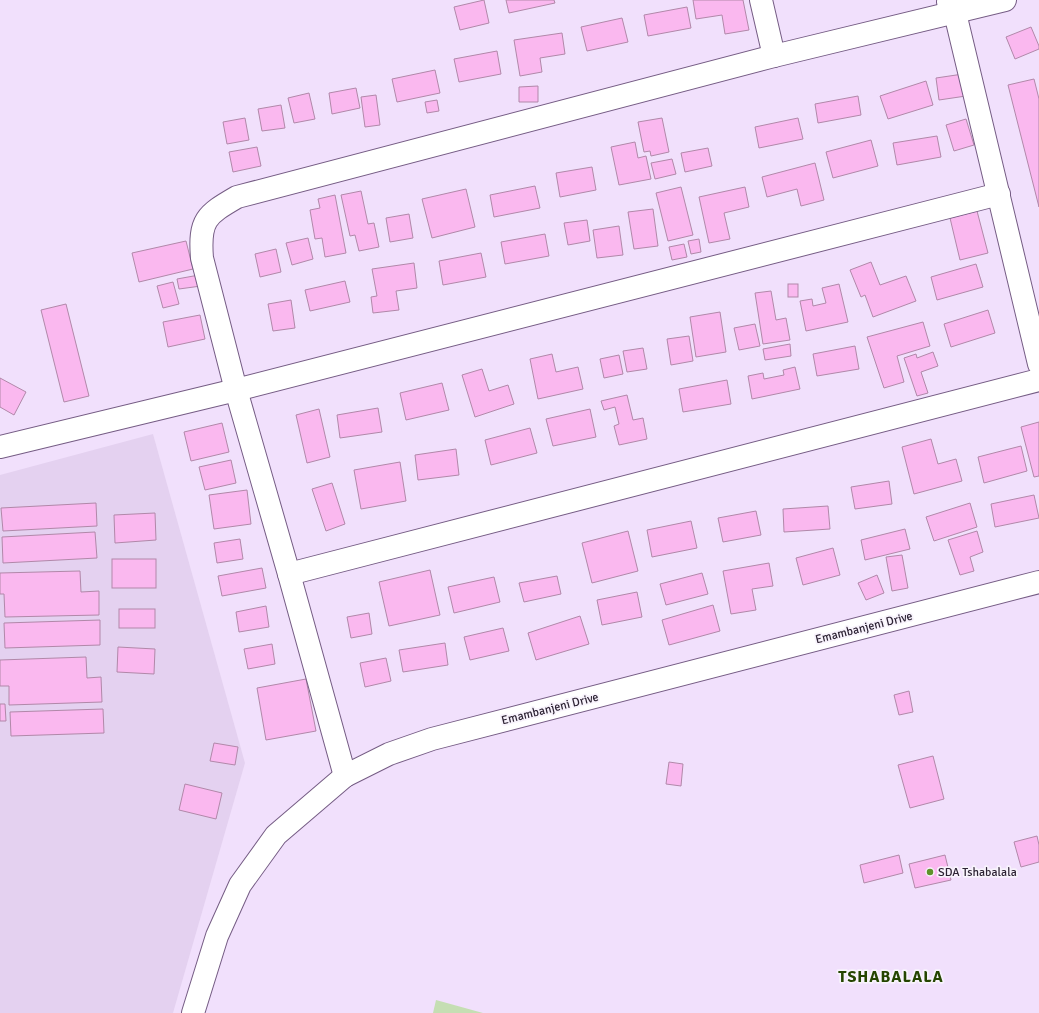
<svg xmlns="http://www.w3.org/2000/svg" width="1039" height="1013" font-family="Signika,sans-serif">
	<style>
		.built { fill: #e4d1f0 }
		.green { fill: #c5deb3 }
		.building { fill: #fab8ef; stroke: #b188a9 }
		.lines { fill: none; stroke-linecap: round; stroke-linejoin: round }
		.minor-casing { stroke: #755c84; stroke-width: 24 }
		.minor { stroke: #fff; stroke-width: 22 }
		.poi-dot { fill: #5e912a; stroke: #f8f3fc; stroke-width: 1.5 }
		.labels { text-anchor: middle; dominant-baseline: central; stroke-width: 3.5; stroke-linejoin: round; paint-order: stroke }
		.street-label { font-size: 12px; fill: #2d2334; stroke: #f8f3fc }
		.poi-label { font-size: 12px; fill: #2d2334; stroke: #f8f3fc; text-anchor: start }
		.district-label { font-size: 16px; font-weight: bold; letter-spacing: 1px; fill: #254500; stroke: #f8f3fc }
	</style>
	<rect width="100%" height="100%" fill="#f1e0fc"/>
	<!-- built -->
	<path class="built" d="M153,434L245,763L173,1013H0V475Z"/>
	<!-- green -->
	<path class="green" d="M436,1000L483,1013H433Z"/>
	<!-- building -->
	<g class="building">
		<path d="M484,0L489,23L460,30L454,7Z"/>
		<path d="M506,0H554L555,3L509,13Z"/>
		<path d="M693,0H743L749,30L725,34L722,15L696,19Z"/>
		<path d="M687,7L691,28L648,36L644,15Z"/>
		<path d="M622,18L628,42L587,51L581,27Z"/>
		<path d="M1031,27L1039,46V49L1015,59L1006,37Z"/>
		<path d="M562,33L565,54L540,58L542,72L520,76L514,40Z"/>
		<path d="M497,51L501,74L459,82L454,59Z"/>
		<path d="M435,70L440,93L397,102L392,79Z"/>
		<path d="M963,74L966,96L939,100L936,78Z"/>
		<path d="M1034,79L1039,99V207L1008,85Z"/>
		<path d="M926,81L933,105L888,119L880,96Z"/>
		<path d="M538,86V102H519V87Z"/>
		<path d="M356,88L360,108L332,114L329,93Z"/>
		<path d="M309,93L315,119L294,123L288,98Z"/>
		<path d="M376,95L380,125L365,127L361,97Z"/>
		<path d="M858,96L861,115L818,123L815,104Z"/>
		<path d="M437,100L439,111L427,113L425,102Z"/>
		<path d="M281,105L285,128L262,131L258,109Z"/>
		<path d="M245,118L249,140L227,144L223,122Z"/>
		<path d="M662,118L669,152L651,156L650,151L644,152L638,122Z"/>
		<path d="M798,118L803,139L759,148L755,127Z"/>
		<path d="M966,119L974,145L954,151L946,125Z"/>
		<path d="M937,136L941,157L897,165L893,143Z"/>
		<path d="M871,140L878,166L833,178L826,152Z"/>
		<path d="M635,142L638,158L646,156L651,179L619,185L611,147Z"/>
		<path d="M257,147L261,166L233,172L229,152Z"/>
		<path d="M708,148L712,166L685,172L681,153Z"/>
		<path d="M672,159L676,174L655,179L651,163Z"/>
		<path d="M815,163L824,200L801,206L797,189L767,197L762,177Z"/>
		<path d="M592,167L596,190L560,197L556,173Z"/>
		<path d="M535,186L540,208L494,217L490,195Z"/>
		<path d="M681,187L693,235L668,241L656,193Z"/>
		<path d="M745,187L749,207L724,213L730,239L709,243L699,197Z"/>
		<path d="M466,189L475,227L432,238L422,199Z"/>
		<path d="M361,191L368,224L374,223L379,247L359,251L355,235L350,236L341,195Z"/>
		<path d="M335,195L346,253L325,257L322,238L315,239L310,210L320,208L318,199Z"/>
		<path d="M653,209L658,246L634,249L628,212Z"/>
		<path d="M977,211L988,253L960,260L950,218Z"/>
		<path d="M409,214L413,238L390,242L386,218Z"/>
		<path d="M587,220L590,241L568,245L564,223Z"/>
		<path d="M619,226L623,255L597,258L593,230Z"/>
		<path d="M545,234L549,256L505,264L501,242Z"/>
		<path d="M308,238L313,259L292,265L286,243Z"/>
		<path d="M699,239L701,252L691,254L688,241Z"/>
		<path d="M186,241L193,269L139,282L132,253Z"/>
		<path d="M684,244L687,257L672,260L669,247Z"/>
		<path d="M276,249L281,272L260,277L255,254Z"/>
		<path d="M481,253L486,277L443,285L439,261Z"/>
		<path d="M871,262L880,285L906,276L916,301L873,317L865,295L861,297L850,270Z"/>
		<path d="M414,263L417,288L396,291L399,310L373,313L371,297L377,296L372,269Z"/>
		<path d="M976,264L983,287L937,300L931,277Z"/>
		<path d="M199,275L201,286L179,289L177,279Z"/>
		<path d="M345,281L350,302L310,311L305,290Z"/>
		<path d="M173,282L179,304L163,308L157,286Z"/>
		<rect x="788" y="284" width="10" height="13"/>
		<path d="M839,284L848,322L806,331L800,301L812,299L813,306L826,303L822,288Z"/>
		<path d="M771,291L776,320L786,318L790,340L763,344L755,293Z"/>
		<path d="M291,300L295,328L273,331L268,304Z"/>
		<path d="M66,304L89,396L64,402L41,310Z"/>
		<path d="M988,310L995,333L951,347L944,324Z"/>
		<path d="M720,312L726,352L696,357L690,317Z"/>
		<path d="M200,315L205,339L168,347L163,322Z"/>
		<path d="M923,322L930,346L897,356L904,382L884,388L867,337Z"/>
		<path d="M755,324L760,346L739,350L734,328Z"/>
		<path d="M689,336L693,361L671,365L667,339Z"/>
		<path d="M790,344L791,356L765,360L763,349Z"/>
		<path d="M855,346L859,369L817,376L813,354Z"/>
		<path d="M643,348L647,369L627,372L623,351Z"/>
		<path d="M933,352L938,366L921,372L928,393L917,396L904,358L916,354L917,358Z"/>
		<path d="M552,354L556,372L578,367L583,389L538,399L530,359Z"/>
		<path d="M619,355L623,374L604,378L600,359Z"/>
		<path d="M795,367L800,389L752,399L748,376L763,373L764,379L784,375L783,370Z"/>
		<path d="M482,369L489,391L508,385L514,404L475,417L462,375Z"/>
		<path d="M0,378L26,392L14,415L0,407Z"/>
		<path d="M727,380L731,404L683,412L679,389Z"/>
		<path d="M442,383L449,410L406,420L400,393Z"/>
		<path d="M627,395L633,420L643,418L647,439L619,445L614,426L619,424L615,407L604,410L601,401Z"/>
		<path d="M378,408L382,432L340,438L337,415Z"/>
		<path d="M319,409L330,457L307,463L296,415Z"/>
		<path d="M590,409L596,437L553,446L546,419Z"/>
		<path d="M1039,422V476L1034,477L1021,427Z"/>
		<path d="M222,423L229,452L191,461L184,432Z"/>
		<path d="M530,428L537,453L491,465L485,440Z"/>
		<path d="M931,439L938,464L956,459L962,481L914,494L902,447Z"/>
		<path d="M1021,446L1027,471L984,483L978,457Z"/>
		<path d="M456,449L459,475L418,480L415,455Z"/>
		<path d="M231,460L236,483L205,490L199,467Z"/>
		<path d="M400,462L406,501L361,509L354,470Z"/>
		<path d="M889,481L892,504L855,509L851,487Z"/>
		<path d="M332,483L345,524L326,531L312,489Z"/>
		<path d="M247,490L251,524L214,529L209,495Z"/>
		<path d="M1034,495L1039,518L995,527L991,504Z"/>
		<path d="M96,503L97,526L3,531L1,508Z"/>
		<path d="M970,503L977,527L934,541L926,517Z"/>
		<path d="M828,506L830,529L784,532L783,509Z"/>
		<path d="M756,511L761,535L723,542L718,518Z"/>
		<path d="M155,513L156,540L115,543L114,515Z"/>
		<path d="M691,521L697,548L652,557L647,530Z"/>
		<path d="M905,529L910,549L865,560L861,540Z"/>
		<path d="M628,531L638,571L592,583L582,543Z"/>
		<path d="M977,531L983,552L970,557L974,571L960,575L948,540Z"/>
		<path d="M95,532L97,558L3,563L2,537Z"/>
		<path d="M240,539L243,559L217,563L214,543Z"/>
		<path d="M833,548L840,575L803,585L796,558Z"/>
		<path d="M902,555L908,588L892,591L886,557Z"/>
		<rect x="112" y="559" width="44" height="29"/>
		<path d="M769,563L773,586L752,589L756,610L731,614L723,571Z"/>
		<path d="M262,568L266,588L222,596L218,576Z"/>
		<path d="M430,570L440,615L389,626L379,582Z"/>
		<path d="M80,571L81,592L99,591V615L5,617L4,594H0V573Z"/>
		<path d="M702,573L708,594L666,605L660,584Z"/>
		<path d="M877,575L884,593L866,600L858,583Z"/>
		<path d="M557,576L561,594L524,602L519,583Z"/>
		<path d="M494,577L500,602L454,613L448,587Z"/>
		<path d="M637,592L642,617L602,625L597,600Z"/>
		<path d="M713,605L720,631L669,645L662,620Z"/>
		<path d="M266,606L269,627L239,632L236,612Z"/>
		<rect x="119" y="609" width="36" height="19"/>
		<path d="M369,613L372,634L351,638L347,617Z"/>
		<path d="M580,616L589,644L536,660L528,633Z"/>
		<path d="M100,620V645L5,648L4,623Z"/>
		<path d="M503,628L509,651L470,660L464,637Z"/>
		<path d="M445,643L448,665L403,672L399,650Z"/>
		<path d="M272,644L275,664L248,669L244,649Z"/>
		<path d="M118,647L155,649L154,674L117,672Z"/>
		<path d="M86,657L87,678L101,677L102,702L9,705V686H0V660Z"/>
		<path d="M386,658L391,681L365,687L360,663Z"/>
		<path d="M306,679L316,731L266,740L257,688Z"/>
		<path d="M909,691L913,712L899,715L894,695Z"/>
		<path d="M0,704H5L6,721H0Z"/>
		<path d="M103,709L104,733L11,736L10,712Z"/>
		<path d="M214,743L238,747L235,765L210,761Z"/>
		<path d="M933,756L944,799L910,808L898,765Z"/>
		<path d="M669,762L683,764L681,786L666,784Z"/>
		<path d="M185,784L222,793L216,819L179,810Z"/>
		<path d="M1037,836L1039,845V862L1021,867L1014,842Z"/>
		<path d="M899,855L903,873L864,883L860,865Z"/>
		<path d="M945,855L951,880L915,888L909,864Z"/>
	</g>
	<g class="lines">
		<!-- minor casing -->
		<g class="minor-casing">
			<g id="minor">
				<path d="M761,0L774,56"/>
				<path d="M948,2L955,13L1039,364"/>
				<path d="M0,447L236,390L999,194"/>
				<path d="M289,574L1039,380"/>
				<path d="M345,776L289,574L236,390L202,258C199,220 206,215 237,197L774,56L1005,0"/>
				<path d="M193,1013L217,936L240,885L276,835L345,776L389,754L432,739L1039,582"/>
			</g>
		</g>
		<!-- minor -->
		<use href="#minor" class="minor"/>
	</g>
	<!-- markers -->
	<circle class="poi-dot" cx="930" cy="872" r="4"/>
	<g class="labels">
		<!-- street labels -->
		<g class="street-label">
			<text transform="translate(864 628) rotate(-14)">Emambanjeni Drive</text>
			<text transform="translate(550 709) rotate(-14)">Emambanjeni Drive</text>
		</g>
		<!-- poi labels -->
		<g class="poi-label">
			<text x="938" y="872">SDA Tshabalala</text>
		</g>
		<!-- district labels -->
		<g class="district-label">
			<text x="891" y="977">TSHABALALA</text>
		</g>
	</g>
</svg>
